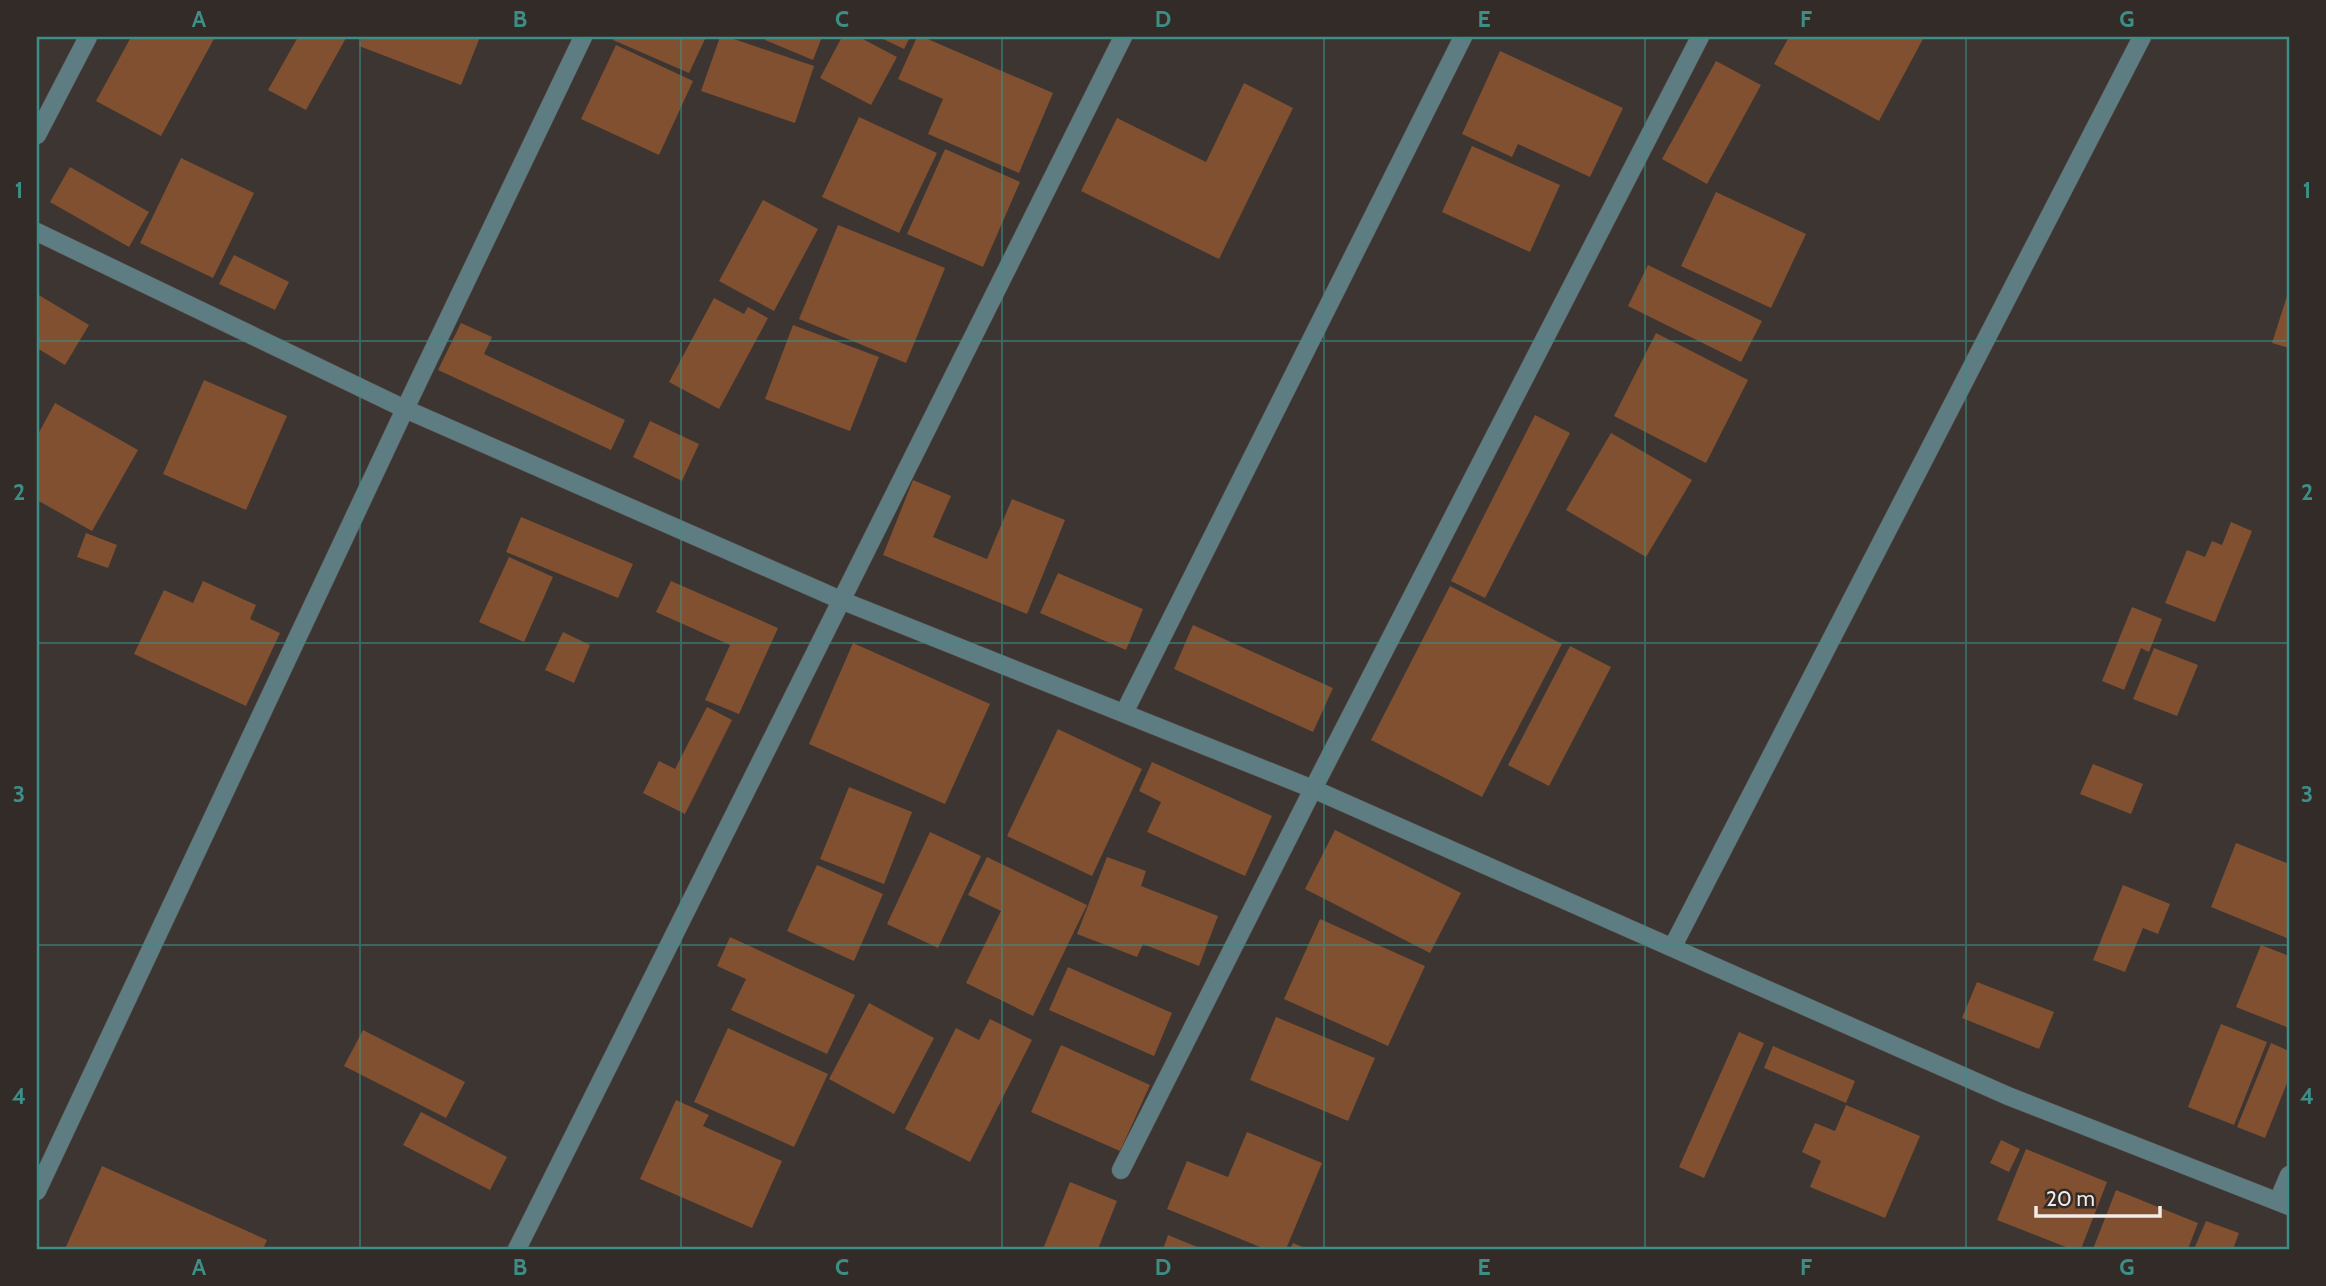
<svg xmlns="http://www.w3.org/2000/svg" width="2326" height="1286" font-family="Cabin,sans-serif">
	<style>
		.building { fill: #815030 }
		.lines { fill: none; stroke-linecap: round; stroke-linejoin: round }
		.minor-casing { stroke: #5a524e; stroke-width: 19 }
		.minor { stroke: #5e7d82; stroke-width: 18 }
		.grid { fill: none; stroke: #3c8e87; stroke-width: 2; stroke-opacity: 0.55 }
		.neatline { fill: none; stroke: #3c8e87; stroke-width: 2.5 }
		.grid-label { font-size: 23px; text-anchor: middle; font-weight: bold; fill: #3c8e87 }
	</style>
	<rect width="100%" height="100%" fill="#3d3531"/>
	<!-- building -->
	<g class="building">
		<path d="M131,37H215L161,136L96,101Z"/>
		<path d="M298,37L346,38L306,110L268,90Z"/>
		<path d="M362,37H480L461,85L359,46Z"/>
		<path d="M615,37H706L689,73L613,40Z"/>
		<path d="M720,37H728L814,66L795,123L701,91Z"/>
		<path d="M766,37H822L813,60L765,40Z"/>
		<path d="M842,37H859L897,57L871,105L820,78Z"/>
		<path d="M879,37H910L904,49Z"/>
		<path d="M917,37H923L1053,93L1019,173L928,134L943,99L898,79Z"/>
		<path d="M1789,37H1924L1879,121L1774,64Z"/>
		<path d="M616,45L693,81L659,155L581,119Z"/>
		<path d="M1500,51L1623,108L1590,177L1518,144L1512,157L1462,134Z"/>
		<path d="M1716,61L1761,85L1707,184L1662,159Z"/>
		<path d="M1244,83L1293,108L1219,259L1081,191L1117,118L1206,162Z"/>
		<path d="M859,117L937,153L899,233L822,197Z"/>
		<path d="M1472,146L1560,185L1530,252L1442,212Z"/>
		<path d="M945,149L1020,182L983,267L907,234Z"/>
		<path d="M181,158L254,193L213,278L140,243Z"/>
		<path d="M70,167L149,212L129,247L50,202Z"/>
		<path d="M1716,192L1806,234L1771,308L1681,266Z"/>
		<path d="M763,200L818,229L774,311L719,281Z"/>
		<path d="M838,225L945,268L906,363L799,319Z"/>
		<path d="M234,255L289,282L275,310L219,284Z"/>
		<path d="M1648,265L1762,321L1741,362L1628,306Z"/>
		<path d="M2289,290V348L2272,343Z"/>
		<path d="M37,294L89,325L65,365L37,348Z"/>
		<path d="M714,298L744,314L748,307L768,318L719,409L669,382Z"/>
		<path d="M461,323L492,337L484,354L625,420L611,450L438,370Z"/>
		<path d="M793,325L879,357L850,431L765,399Z"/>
		<path d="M1656,333L1748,380L1706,463L1614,416Z"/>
		<path d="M204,380L287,416L246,510L163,474Z"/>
		<path d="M55,403L138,450L92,531L37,500V436Z"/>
		<path d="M1535,415L1570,433L1485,598L1451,581Z"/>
		<path d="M650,421L699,444L682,481L633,457Z"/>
		<path d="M1611,433L1692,480L1646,557L1566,510Z"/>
		<path d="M913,480L951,496L933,537L987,559L1012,499L1065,520L1027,614L883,555Z"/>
		<path d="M521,517L633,564L618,598L506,552Z"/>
		<path d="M2231,522L2252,531L2215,622L2165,603L2187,550L2205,557L2212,541L2222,545Z"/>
		<path d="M86,533L117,545L108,568L77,557Z"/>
		<path d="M509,557L553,577L524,642L479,622Z"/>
		<path d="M1058,573L1143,609L1126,650L1040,613Z"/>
		<path d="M203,581L256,605L250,619L280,633L246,706L134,654L164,590L193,603Z"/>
		<path d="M671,581L778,628L739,714L705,700L730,645L656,612Z"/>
		<path d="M1450,586L1562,644L1482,797L1371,740Z"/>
		<path d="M2132,607L2162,619L2149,652L2141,648L2124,690L2102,681Z"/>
		<path d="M1193,625L1333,688L1313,732L1174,669Z"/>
		<path d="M563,632L590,645L574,683L545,670Z"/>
		<path d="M853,643L990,704L945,804L809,744Z"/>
		<path d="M1570,646L1611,667L1549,786L1508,765Z"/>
		<path d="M2154,648L2198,665L2177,716L2133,699Z"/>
		<path d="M707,707L732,720L685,814L643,793L659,761L675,769Z"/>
		<path d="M1058,729L1142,769L1092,876L1007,836Z"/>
		<path d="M1152,762L1272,816L1245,876L1147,832L1161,802L1139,791Z"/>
		<path d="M2093,764L2143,784L2131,814L2080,794Z"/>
		<path d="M849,787L912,812L884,884L820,859Z"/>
		<path d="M1335,830L1461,893L1430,953L1305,889Z"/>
		<path d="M930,832L981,856L938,948L887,924Z"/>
		<path d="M2236,843L2289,864V939L2211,907Z"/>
		<path d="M987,857L1087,905L1033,1016L966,983L1001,911L968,895Z"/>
		<path d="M1107,857L1146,871L1141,886L1218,916L1199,966L1143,944L1137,957L1077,934Z"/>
		<path d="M817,865L883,894L854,961L787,931Z"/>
		<path d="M2123,885L2170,904L2158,934L2143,928L2125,972L2093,960Z"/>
		<path d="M1320,919L1425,966L1388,1046L1284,999Z"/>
		<path d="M730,937L855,995L827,1054L731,1010L746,979L717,966Z"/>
		<path d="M2261,945L2289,956V1028L2236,1007Z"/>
		<path d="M1068,967L1172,1013L1154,1056L1049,1010Z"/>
		<path d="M1977,982L2054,1012L2039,1049L1962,1018Z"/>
		<path d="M869,1003L934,1038L894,1114L829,1079Z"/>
		<path d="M1276,1017L1375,1058L1348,1121L1250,1080Z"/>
		<path d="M990,1019L1032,1040L970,1162L905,1129L956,1028L979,1040Z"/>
		<path d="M2221,1024L2267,1042L2234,1125L2188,1107Z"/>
		<path d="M728,1028L828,1074L794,1147L694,1102Z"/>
		<path d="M363,1030L465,1082L446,1118L344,1066Z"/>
		<path d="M1739,1032L1764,1043L1704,1178L1679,1167Z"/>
		<path d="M2271,1043L2289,1051V1078L2265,1138L2237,1127Z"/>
		<path d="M1061,1045L1150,1085L1120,1151L1031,1112Z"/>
		<path d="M1773,1046L1855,1081L1846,1103L1764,1068Z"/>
		<path d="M676,1100L709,1115L703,1126L782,1161L752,1228L640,1179Z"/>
		<path d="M1846,1105L1920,1136L1885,1218L1810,1187L1821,1161L1802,1152L1815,1123L1835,1131Z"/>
		<path d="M421,1112L507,1157L490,1190L403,1145Z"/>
		<path d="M1247,1132L1322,1163L1286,1249H1265L1167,1209L1187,1161L1228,1177Z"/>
		<path d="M2001,1140L2020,1149L2009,1172L1990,1163Z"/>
		<path d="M2026,1149L2107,1182L2081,1249H2071L1997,1220Z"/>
		<path d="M102,1166L267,1240L263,1249H65Z"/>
		<path d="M1070,1182L1117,1201L1098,1249H1043Z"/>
		<path d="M2116,1190L2198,1223L2188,1249H2093Z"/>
		<path d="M2206,1221L2239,1233L2233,1249H2194Z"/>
		<path d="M1168,1235L1202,1249H1163Z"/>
		<path d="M1293,1243L1307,1249H1290Z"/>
	</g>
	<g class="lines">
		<!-- minor casing -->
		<g class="minor-casing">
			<g id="minor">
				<path d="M37,135L88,37"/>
				<path d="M37,232L405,409L843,601L1313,789L2008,1096L2289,1206"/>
				<path d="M1124,713L1463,37"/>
				<path d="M1673,946L2142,37"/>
				<path d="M1121,1170L1313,789L1700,37"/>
				<path d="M37,1191L405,409L583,37"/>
				<path d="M2278,1201L2289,1175"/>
				<path d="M517,1249L1123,37"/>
			</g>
		</g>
		<!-- minor -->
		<use href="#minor" class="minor"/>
	</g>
	<!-- grid -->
	<path class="grid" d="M360,37V1249M681,37V1249M1002,37V1249M1324,37V1249M1645,37V1249M1966,37V1249M37,341H2289M37,643H2289M37,945H2289"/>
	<!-- border -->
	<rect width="2326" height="1286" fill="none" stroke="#332b27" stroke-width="77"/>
	<!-- scale -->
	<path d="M2036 1206v10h124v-10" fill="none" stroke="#f1ece9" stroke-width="3.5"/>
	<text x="2046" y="1206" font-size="21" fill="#f1ece9" stroke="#332b27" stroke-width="5" paint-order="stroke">20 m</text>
	<rect x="38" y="38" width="2250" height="1210" class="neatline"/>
	<g class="grid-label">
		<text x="199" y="27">A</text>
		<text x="520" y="27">B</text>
		<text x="842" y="27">C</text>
		<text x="1163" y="27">D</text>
		<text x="1484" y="27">E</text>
		<text x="1806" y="27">F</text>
		<text x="2127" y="27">G</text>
		<text x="19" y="198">1</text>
		<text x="2307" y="198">1</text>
		<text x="19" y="500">2</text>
		<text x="2307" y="500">2</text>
		<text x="19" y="802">3</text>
		<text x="2307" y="802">3</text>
		<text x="19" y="1104">4</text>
		<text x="2307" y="1104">4</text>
		<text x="199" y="1275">A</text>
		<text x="520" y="1275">B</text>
		<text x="842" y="1275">C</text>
		<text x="1163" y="1275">D</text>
		<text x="1484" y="1275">E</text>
		<text x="1806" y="1275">F</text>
		<text x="2127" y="1275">G</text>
	</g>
</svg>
